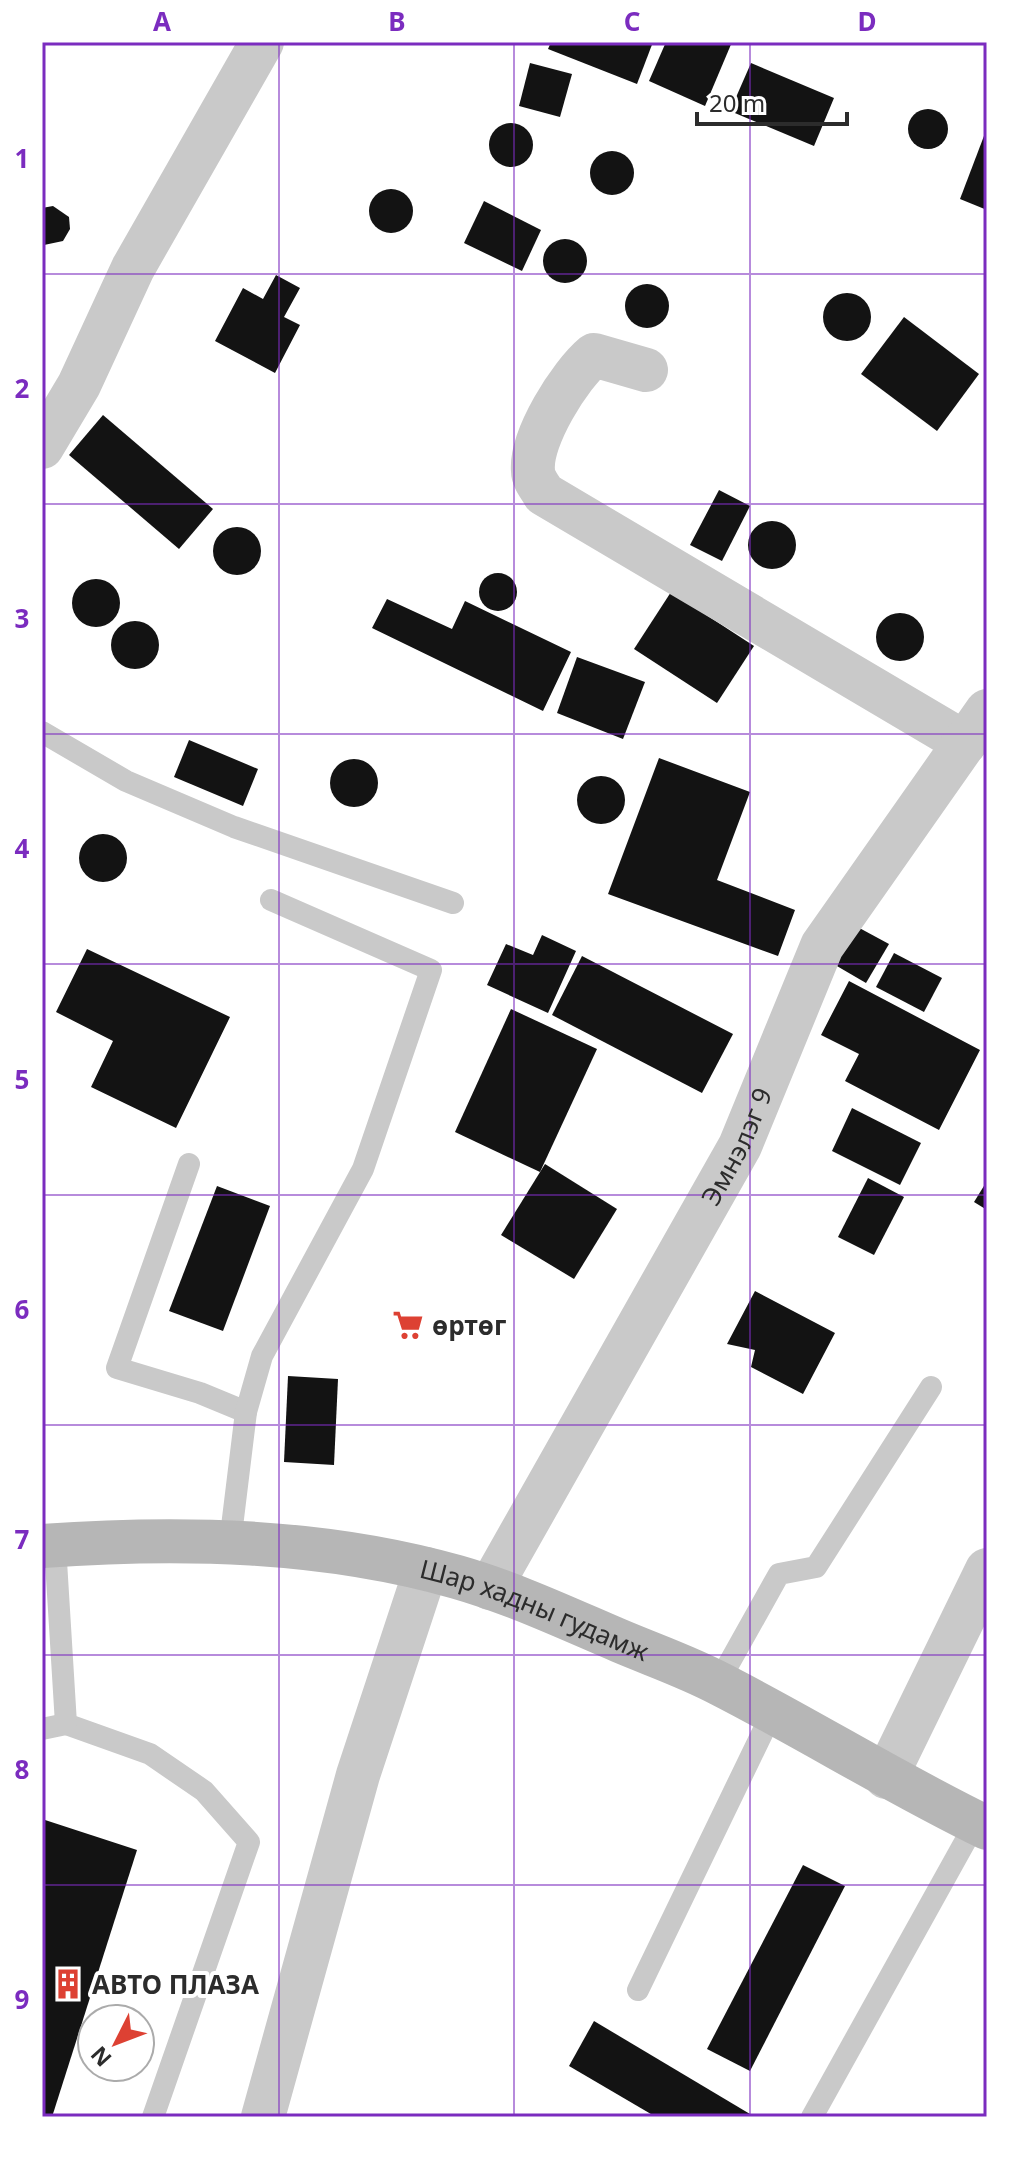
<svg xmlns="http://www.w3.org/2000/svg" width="1029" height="2159" font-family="'Noto Sans',sans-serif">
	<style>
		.building { fill: #131313 }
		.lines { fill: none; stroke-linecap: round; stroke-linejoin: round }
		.service { stroke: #c9c9c9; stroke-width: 22 }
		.minor { stroke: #c9c9c9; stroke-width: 44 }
		.secondary { stroke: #b6b6b6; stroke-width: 44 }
		.grid { fill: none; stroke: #7b2cbf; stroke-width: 2; stroke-opacity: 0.55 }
		.labels { text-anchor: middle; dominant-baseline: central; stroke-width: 8; stroke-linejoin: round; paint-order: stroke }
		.street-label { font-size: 26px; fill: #2c2c2c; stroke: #fff }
		.poi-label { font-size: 26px; font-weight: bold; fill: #2c2c2c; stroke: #fff; text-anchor: start }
		.neatline { fill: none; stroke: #7b2cbf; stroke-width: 3 }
		.grid-label { font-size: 26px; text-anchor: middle; font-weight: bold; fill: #7b2cbf }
	</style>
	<rect width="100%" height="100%" fill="#fff"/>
	<!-- building -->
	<g class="building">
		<path d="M551,42H653L637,84L548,49Z"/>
		<path d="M666,42H732L705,106L649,81Z"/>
		<path d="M530,63L572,74L560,117L519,106Z"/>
		<path d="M751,63L834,98L814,146L730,111Z"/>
		<circle cx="928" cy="129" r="20"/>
		<circle cx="511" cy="145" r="22"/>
		<path d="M987,128V210L960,199Z"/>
		<circle cx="612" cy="173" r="22"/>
		<circle cx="391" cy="211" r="22"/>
		<path d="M484,201L541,230L522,271L464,243Z"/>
		<path d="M53,206L69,217L70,229L63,241L44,245L42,208Z"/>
		<circle cx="565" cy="261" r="22"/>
		<path d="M276,275L300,288L284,317L300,325L275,373L215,341L243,288L263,299Z"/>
		<circle cx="647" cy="306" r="22"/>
		<circle cx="847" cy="317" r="24"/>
		<path d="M904,317L979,374L937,431L861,374Z"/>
		<path d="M103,415L213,509L179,549L69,455Z"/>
		<path d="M719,490L750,506L722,561L690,545Z"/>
		<circle cx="772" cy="545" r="24"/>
		<circle cx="237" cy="551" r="24"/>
		<circle cx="498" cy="592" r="19"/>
		<circle cx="96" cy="603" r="24"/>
		<path d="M671,592L754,646L717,703L634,649Z"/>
		<path d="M387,599L452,629L465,601L571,652L543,711L372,628Z"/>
		<circle cx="900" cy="637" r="24"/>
		<circle cx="135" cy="645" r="24"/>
		<path d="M577,657L645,682L623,739L557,713Z"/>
		<path d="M189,740L258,769L243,806L174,777Z"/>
		<path d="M659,758L750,792L717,880L795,910L778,956L608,894Z"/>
		<circle cx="354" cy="783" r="24"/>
		<circle cx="601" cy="800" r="24"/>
		<circle cx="103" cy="858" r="24"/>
		<path d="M852,924L889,944L866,983L830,962Z"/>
		<path d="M542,935L576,951L548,1013L487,985L506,944L533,955Z"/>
		<path d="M87,949L230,1017L176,1128L91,1087L113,1041L56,1012Z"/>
		<path d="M894,953L942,978L924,1012L876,987Z"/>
		<path d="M582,956L733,1034L702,1093L552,1015Z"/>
		<path d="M849,981L980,1050L939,1130L845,1081L859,1054L821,1035Z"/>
		<path d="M511,1009L597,1049L540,1172L455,1132Z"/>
		<path d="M852,1108L921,1143L900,1185L832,1151Z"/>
		<path d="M545,1164L617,1209L574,1279L501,1235Z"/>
		<path d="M868,1178L904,1197L874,1255L838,1237Z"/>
		<path d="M987,1181V1210L974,1202Z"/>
		<path d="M217,1186L270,1206L223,1331L169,1311Z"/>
		<path d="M755,1291L835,1333L803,1394L751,1367L755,1350L727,1344Z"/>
		<path d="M288,1376L338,1379L334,1465L284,1462Z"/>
		<path d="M42,1819L137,1850L52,2117H42Z"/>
		<path d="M803,1865L845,1886L750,2071L707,2049Z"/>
		<path d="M594,2021L755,2117H656L569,2066Z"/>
	</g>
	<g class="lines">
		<!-- service -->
		<g class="service">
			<path d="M42,732L126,781L234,827L453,903"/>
			<path d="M189,1164L117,1368L200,1393L246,1412"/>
			<path d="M230,1543L246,1412L262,1356L363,1169L431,970L271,900"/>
			<path d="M55,1545L66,1724L150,1754L204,1791L249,1842L153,2117"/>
			<path d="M718,1683L779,1574L816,1567L931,1387"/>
			<path d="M42,1729L66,1724"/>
			<path d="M638,1990L772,1713"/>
			<path d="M812,2117L976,1822"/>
		</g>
		<!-- minor -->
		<g class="minor">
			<path d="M646,370L594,355C570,375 530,438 533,471C533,479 540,487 544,494L965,743"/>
			<path d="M42,447L79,385L133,268L262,42"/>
			<path id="s1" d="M490,1588L740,1146L822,946L987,711"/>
			<path d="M886,1777L987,1570"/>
			<path d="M263,2117L358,1775L426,1569"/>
		</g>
		<!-- secondary -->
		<path class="secondary" id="s2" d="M42,1546C180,1536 323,1539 457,1577C513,1593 566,1618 620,1641C653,1655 688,1667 720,1684C810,1730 896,1784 987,1828"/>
	</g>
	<!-- grid -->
	<path class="grid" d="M279,42V2117M514,42V2117M750,42V2117M42,274H987M42,504H987M42,734H987M42,964H987M42,1195H987M42,1425H987M42,1655H987M42,1885H987"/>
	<!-- icons -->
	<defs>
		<g id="supermarket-bare" transform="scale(2.4)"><path d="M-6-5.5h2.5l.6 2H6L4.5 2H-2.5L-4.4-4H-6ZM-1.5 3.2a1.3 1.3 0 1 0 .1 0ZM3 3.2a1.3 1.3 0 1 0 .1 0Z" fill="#dd4133" stroke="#fff" stroke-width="2.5" paint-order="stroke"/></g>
		<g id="building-bare" transform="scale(2.4)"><path d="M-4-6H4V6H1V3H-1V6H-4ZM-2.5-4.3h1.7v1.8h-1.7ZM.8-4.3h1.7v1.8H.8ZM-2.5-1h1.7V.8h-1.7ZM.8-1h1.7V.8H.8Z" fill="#dd4133" stroke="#fff" stroke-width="2.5" paint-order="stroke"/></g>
	</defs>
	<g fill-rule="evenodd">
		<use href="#supermarket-bare" x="408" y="1325"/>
		<use href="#building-bare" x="68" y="1984"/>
	</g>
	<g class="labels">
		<!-- street labels -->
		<g class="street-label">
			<text stroke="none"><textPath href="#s1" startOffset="506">Эмнэлэг 9</textPath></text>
			<text stroke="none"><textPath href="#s2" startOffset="502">Шар хадны гудамж</textPath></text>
		</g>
		<!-- poi labels -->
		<g class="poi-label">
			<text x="432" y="1325">өртөг</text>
			<text x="92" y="1984">АВТО ПЛАЗА</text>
		</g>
	</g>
	<!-- border -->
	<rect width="1029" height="2159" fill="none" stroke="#ffffff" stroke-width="88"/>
	<!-- north arrow -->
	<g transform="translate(116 2043) rotate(228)"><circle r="38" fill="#ffffff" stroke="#ababab" stroke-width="2"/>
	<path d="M0-6L14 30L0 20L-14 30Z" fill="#dd4133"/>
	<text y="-12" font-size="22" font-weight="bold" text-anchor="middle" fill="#2c2c2c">N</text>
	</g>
	<!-- scale -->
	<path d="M697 112v12h150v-12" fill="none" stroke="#2c2c2c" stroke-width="4"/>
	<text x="709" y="112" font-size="24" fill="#2c2c2c" stroke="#ffffff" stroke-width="6" paint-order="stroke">20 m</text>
	<rect x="44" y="44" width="941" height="2071" class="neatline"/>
	<g class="grid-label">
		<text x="162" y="31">A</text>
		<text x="397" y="31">B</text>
		<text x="632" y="31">C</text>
		<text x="867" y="31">D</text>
		<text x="22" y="168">1</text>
		<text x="22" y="398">2</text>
		<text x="22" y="628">3</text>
		<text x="22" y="858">4</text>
		<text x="22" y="1089">5</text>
		<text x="22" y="1319">6</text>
		<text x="22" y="1549">7</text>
		<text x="22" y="1779">8</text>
		<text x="22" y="2009">9</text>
	</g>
</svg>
